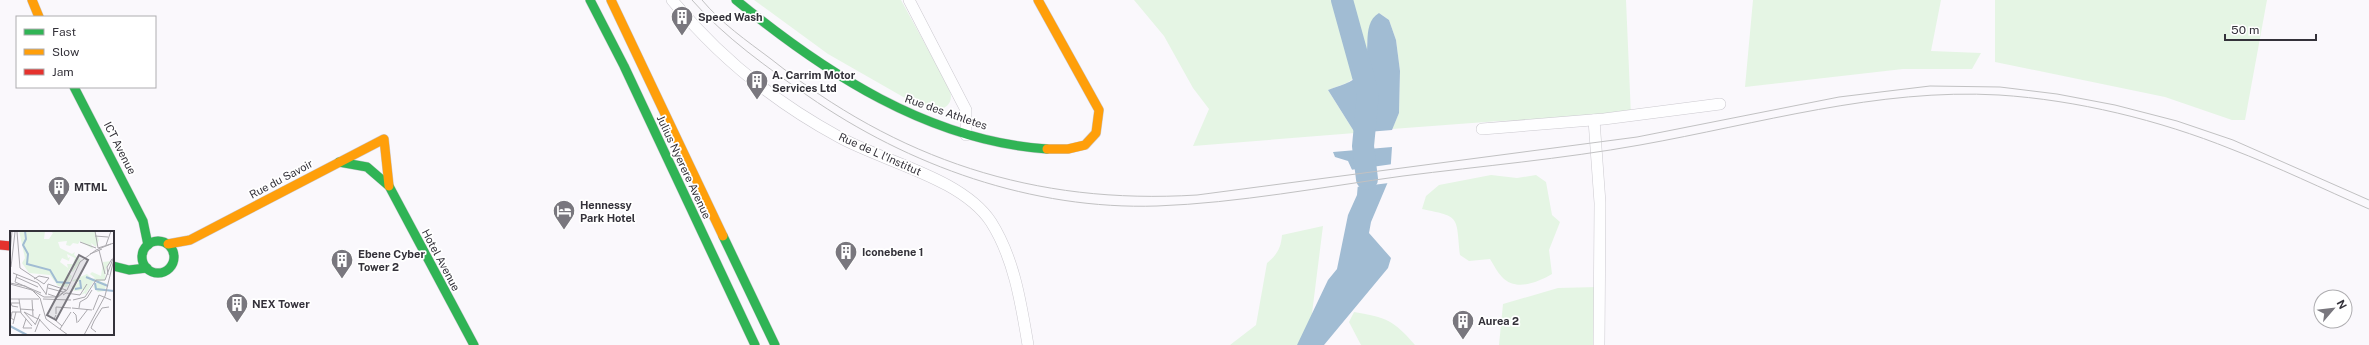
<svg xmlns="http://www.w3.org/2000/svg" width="2369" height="345" font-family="'Public Sans',sans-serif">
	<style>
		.green { fill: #e5f5e4 }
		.water { fill: #a1bcd3 }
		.pier { fill: #faf8fc }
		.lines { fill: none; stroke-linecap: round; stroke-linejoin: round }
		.river { stroke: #a1bcd3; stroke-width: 22 }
		.street-casing { stroke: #cbc9cf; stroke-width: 12 }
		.fast-casing { stroke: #cbc9cf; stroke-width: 10 }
		.slow-casing { stroke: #cbc9cf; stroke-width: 10 }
		.jam-casing { stroke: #cbc9cf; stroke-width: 10 }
		.street { stroke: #fefeff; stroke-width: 11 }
		.fast { stroke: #30b455; stroke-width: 9 }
		.slow { stroke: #ff9f0a; stroke-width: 9 }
		.jam { stroke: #e5322d; stroke-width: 9 }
		.tram { stroke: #c1c1c2; stroke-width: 1 }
		.labels { text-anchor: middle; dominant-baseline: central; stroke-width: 3.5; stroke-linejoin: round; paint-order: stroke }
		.poi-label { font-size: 11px; font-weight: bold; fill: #34323a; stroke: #fff; text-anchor: start }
		.street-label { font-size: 11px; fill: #34323a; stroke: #fff }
		.inset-river { fill: none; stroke: #a1bcd3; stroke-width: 2 }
		.inset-road { fill: none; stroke: #aba9ae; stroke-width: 1 }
		.view { fill: #79777e; fill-opacity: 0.15; stroke: #79777e; stroke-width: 2 }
		.inset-edge { fill: none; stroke: #34323a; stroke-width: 2 }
	</style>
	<rect width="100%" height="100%" fill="#faf8fc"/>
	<!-- green -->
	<g class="green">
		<path d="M754,0H901L949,88C954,100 949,109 936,110L905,98L828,54Z"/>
		<path d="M1134,0H1626L1631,116L1499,121L1392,129L1399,113L1400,71L1396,40L1389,20L1379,13L1367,42L1368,59L1361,73L1347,83L1328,90L1355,133L1193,146L1209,109L1193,88L1164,36Z"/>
		<path d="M1753,0H1941L1931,51L1981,53L1972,69H1903L1745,87Z"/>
		<path d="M1995,0H2267L2245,120H2232L2165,97L1995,62Z"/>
		<path d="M1491,175L1517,178L1536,175L1546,182L1552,215L1560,222L1549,250L1552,274C1538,282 1516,292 1502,277C1497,272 1494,265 1490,259L1469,261L1460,255C1456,216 1461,217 1422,209L1426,196L1439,185Z"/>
		<path d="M1323,226L1308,345H1230L1256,325L1267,263C1277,255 1281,248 1282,235Z"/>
		<path d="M1598,287L1597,345H1499L1503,304L1558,288Z"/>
		<path d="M1354,312C1387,318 1392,319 1415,345H1361L1349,322Z"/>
	</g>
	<!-- water -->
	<g class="water">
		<path d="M1379,13L1389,20L1396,40L1400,71L1399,113L1392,130L1355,133L1328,90C1338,86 1353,83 1361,73C1374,57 1359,25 1379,13Z"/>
		<path d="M1392,147L1390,177L1371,222L1369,233L1391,258L1388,268L1324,345H1297L1328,280L1337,269L1348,215L1357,195L1358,183L1348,161L1335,157L1333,152Z"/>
	</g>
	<!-- pier -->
	<path class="pier" d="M1393,164L1389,183L1356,187L1350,170Z"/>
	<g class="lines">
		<!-- river -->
		<path class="river" d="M1342,0L1368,94L1363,146L1367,179"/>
		<!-- street casing -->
		<g class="street-casing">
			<g id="street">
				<path d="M672,0C718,56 776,103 839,137C884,162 962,178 991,222C1014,258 1021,303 1028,345"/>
				<path d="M909,0L966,110V135"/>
				<path d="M1594,120L1600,203L1599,345"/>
				<path d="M1482,129L1604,119L1720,104"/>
			</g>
		</g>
		<!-- fast casing -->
		<g class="fast-casing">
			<g id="fast">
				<path d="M590,0L624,66L755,345"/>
				<path d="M736,0C825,73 929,141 1047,149"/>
				<path d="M74,87L143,221L148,245"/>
				<path d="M339,162L367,167L389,186L474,345"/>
				<path d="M723,236L775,345"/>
				<circle cx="158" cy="257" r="16"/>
				<path d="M113,266L129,270L147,268"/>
			</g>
		</g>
		<!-- slow casing -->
		<g class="slow-casing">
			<g id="slow">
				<path d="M32,0L39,17"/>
				<path d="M611,0L723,236"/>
				<path d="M1038,0L1099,110L1096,133L1085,145L1068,149H1047"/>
				<path d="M168,244L190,240L384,139L389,186"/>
			</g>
		</g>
		<!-- jam casing -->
		<g class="jam-casing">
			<path id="jam" d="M0,245L11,246"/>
		</g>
		<!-- street -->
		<use href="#street" class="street"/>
		<!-- fast -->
		<use href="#fast" class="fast"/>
		<!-- slow -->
		<use href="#slow" class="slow"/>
		<!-- jam -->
		<use href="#jam" class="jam"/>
		<!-- tram -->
		<g class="tram">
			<path d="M692,0C724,37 768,68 808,96C909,166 1032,210 1157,206C1239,203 1322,187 1403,176C1482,166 1562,159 1640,145C1758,124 1878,88 1999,95C2077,100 2159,120 2231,149C2278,167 2323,189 2369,209"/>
			<path d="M702,0C721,23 747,41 771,59C898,160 1034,205 1197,195L1637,137L1839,97L1930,86L2000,87L2057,94L2115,105L2177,121L2233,140L2369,200"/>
		</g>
	</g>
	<!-- icons -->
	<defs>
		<g id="building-pin" transform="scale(1.15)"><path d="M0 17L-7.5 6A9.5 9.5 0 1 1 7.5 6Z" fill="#79777e" stroke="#fff"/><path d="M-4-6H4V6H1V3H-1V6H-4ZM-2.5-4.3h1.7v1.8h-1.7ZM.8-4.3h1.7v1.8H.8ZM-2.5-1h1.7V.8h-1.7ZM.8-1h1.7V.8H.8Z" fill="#fff"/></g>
		<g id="hotel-pin" transform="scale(1.15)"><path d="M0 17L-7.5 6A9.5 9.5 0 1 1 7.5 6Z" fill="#79777e" stroke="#fff"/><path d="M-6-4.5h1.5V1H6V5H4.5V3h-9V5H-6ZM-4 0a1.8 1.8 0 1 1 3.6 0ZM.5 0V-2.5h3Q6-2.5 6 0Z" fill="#fff"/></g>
	</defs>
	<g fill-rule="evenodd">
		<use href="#building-pin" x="682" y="17"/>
		<use href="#building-pin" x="757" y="81"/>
		<use href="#building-pin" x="59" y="187"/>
		<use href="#hotel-pin" x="564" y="211"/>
		<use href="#building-pin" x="846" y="252"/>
		<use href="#building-pin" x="342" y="260"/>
		<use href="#building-pin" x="237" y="304"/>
		<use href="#building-pin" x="1463" y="321"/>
	</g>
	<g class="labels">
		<!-- poi labels -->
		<g class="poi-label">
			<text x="698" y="17">Speed Wash</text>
			<text x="772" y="75">A. Carrim Motor<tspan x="772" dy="13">Services Ltd</tspan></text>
			<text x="74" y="187">MTML</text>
			<text x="580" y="205">Hennessy<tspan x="580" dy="13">Park Hotel</tspan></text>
			<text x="862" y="252">Iconebene 1</text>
			<text x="358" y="254">Ebene Cyber<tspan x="358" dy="13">Tower 2</tspan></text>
			<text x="252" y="304">NEX Tower</text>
			<text x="1478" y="321">Aurea 2</text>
		</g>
		<!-- street labels -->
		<g class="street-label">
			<text transform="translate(946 112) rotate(19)">Rue des Athletes</text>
			<text transform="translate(120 148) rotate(63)">ICT Avenue</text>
			<text transform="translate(880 154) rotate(24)">Rue de L l'Institut</text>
			<text transform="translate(684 167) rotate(65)">Julius Nyerere Avenue</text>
			<text transform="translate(281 179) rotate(-28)">Rue du Savoir</text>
			<text transform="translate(441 260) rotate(62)">Hotel Avenue</text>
		</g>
	</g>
	<!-- overview -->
	<g transform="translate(10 231)">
		<rect width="104" height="104" fill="#faf8fc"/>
		<path d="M35,0L34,8H39L43,2L40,0H85L89,9L86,16L81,12L83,18L70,10L68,13L63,12L60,15L56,14L57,10L48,11L50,17L62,23L65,21L64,24L71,29L63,41L61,40L65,35L63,34L59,39L58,42L62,45L59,51L56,50L59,52L57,56L48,55L40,44L19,42L12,32L15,27L9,0ZM57,23L65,27L63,33H57L58,37L50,31L52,27L59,30L60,26L58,27ZM101,30L96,37L95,50H88L96,52L95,60L88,61L83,56L86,52H89L82,48L85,47L80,43L82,41L91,45L93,31ZM77,43L84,50L75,64V62L71,64L75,59L64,60L61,54L64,56L69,51L61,50Z" fill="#e5f5e4" fill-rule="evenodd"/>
		<path class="inset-river" d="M15,0L16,8L13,14L18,23L17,33L40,39L47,51L60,52M76,46L98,55M85,52L86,58L104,60M65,58L71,57L70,49M0,95L17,104"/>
		<path class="inset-road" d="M85,0L88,17M7,1L10,37L34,53M85,5L98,6M70,11L86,17M96,14L101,0M88,17L104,12M89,19L95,43M0,22L2,0M80,23L92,18M1,36L5,1M3,42L28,52L36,63M7,43L5,51L31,62M98,44L97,36L102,28M6,46L28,56M24,48L29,45L39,47L34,53M0,52L15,55L34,66H48L57,59L70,31L86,19L101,13M0,53L22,59M38,57L53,61M22,59L30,67L36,88L58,104M36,64L38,53L56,59L47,66L38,63M53,64L56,62L70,64L77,53M89,64L101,69M0,68H29M9,68L11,82L22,95M33,68L61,69M22,69L23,85M63,69L75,66L86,49H95L104,25M8,76L2,75L1,72H10M62,77L82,79M69,77L70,71L77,67L82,59M10,78L24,79M83,79L89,64M14,81L25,93M14,81L28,88M63,81L66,84L67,92M46,83V76L61,77M46,84L44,88L52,95M28,87L40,100M16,88L13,97H22M4,89L1,87L2,81H11M68,91L78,78M3,93L6,81M25,94L30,83M50,98L61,81M25,101L30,88M86,101L81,97L84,90L92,77L99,76M74,104L95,65L104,28"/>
		<path class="view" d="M69,24L78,29L46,89L37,84Z"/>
		<rect width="104" height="104" class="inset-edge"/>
	</g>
	<!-- legend -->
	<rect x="16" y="16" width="140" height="72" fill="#ffffff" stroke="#aeadb0"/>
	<rect x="24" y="29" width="20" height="6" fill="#30b455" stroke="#aeadb0"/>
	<text x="52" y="36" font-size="12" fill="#34323a">Fast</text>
	<rect x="24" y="49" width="20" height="6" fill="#ff9f0a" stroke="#aeadb0"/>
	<text x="52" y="56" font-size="12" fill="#34323a">Slow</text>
	<rect x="24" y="69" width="20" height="6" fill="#e5322d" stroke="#aeadb0"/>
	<text x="52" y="76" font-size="12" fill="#34323a">Jam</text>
	<!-- north arrow -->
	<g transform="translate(2333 309) rotate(62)"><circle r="19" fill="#ffffff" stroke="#aeadb0"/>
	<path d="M0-3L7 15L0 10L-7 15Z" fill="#79777e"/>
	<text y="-6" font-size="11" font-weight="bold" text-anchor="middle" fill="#34323a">N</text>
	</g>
	<!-- scale -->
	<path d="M2225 34v6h91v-6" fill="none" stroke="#34323a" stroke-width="2"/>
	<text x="2231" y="34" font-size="12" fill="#34323a" stroke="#ffffff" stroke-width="3" paint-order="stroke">50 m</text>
</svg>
